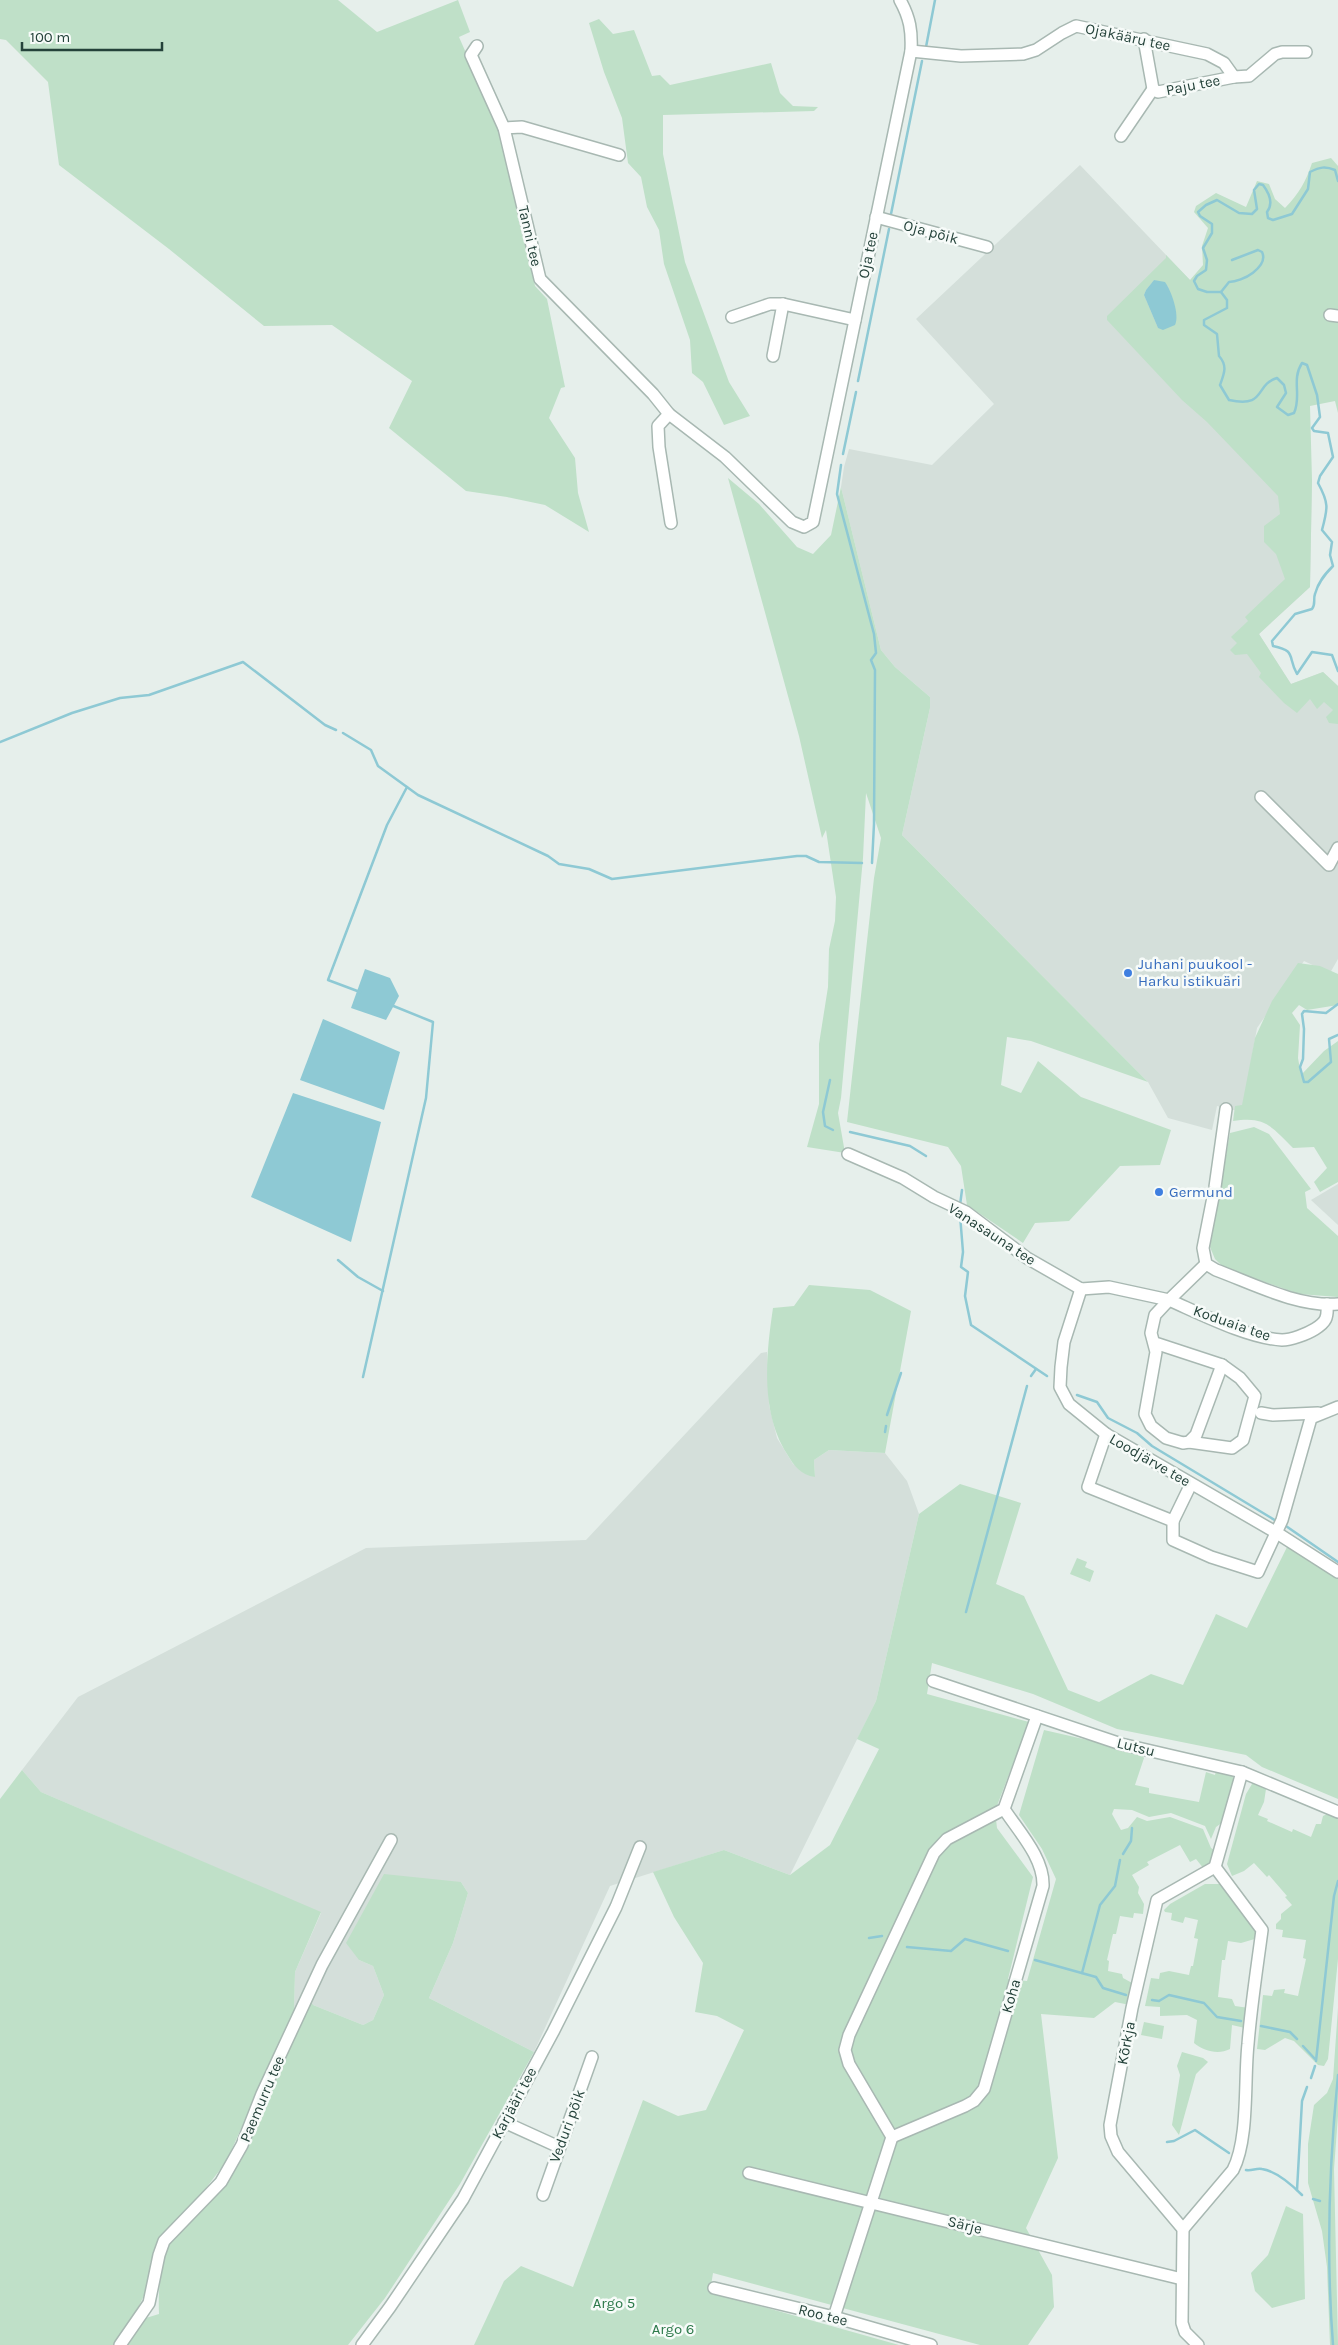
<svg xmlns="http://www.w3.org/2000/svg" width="1338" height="2345" font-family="Karla,sans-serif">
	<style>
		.built { fill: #d4dfda }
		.green { fill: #bfe0c8; fill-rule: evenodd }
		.water { fill: #8ec9d4 }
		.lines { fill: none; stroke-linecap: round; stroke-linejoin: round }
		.stream { stroke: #8ec9d4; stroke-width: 2.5 }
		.minor-casing { stroke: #a8b8b2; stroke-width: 14 }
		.minor { stroke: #fff; stroke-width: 11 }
		.shop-dot { fill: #3f7fe0; stroke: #f7fbf9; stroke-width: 2 }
		.labels { text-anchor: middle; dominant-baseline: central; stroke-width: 5; stroke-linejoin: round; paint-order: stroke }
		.street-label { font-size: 15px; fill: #24423a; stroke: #f7fbf9 }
		.shop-label { font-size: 15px; fill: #366cbe; stroke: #f7fbf9; text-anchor: start }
		.park-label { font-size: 15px; fill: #2d7a4b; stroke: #f7fbf9 }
	</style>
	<rect width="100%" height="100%" fill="#e6efeb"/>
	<!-- built -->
	<g class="built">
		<path d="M1080,165L1190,280L1312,480L1310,587L1259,634L1291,684L1323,672L1338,686V959L1330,973L1304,961L1257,1028L1242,1112L1217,1106L1212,1130L1168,1118L1148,1082L902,835L930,708V697L895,667L881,650L841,487L844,467L849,449L932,465L994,404L916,319Z"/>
		<path d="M1338,1184V1225L1311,1200Z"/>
		<path d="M767,1352L769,1405L777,1438L793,1464L815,1477L814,1460L829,1450L885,1453L907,1481L919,1514L876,1701L790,1875L724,1850L610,1886L534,2052L429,1998L453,1943L468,1893L461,1882L359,1960L373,1966L384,1995L373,2020L363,2025L313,2005L294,2012L295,1972L321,1913L41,1792L22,1770L78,1697L366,1548L586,1540L761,1353Z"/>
	</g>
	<!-- green -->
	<g class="green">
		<path d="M0,0H338L377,32L458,0L470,32L459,37L501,133L521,214L535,286L547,299L565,387L561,388L549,418L575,458L578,493L589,532L545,505L507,497L466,491L389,428L412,381L332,325L264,326L169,249L59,165L48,82L6,40L0,39Z"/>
		<path d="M599,19L613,34L634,30L652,76L660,75L670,85L771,63L780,93L793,106L818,107L814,111L663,115V154L685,262L729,382L750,416L724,425L703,382L692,373L690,340L664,264L659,230L647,207L641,177L628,163L622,118L604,72L589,23Z"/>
		<path d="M1331,158L1338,166V413L1335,401L1310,406L1312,480L1310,587L1259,634L1291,684L1323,672L1338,686V724L1329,723L1326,717L1333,710L1324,702L1317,709L1310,699L1297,713L1284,703L1259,677L1261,673L1247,654L1235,655L1230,650L1237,643L1231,637L1248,621L1245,617L1285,579L1276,554L1264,542V526L1280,514L1278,496L1207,422L1182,400L1107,320V316L1166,258V255L1190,280L1203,265L1202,246L1208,228L1194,212L1196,206L1216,193L1246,207L1257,181L1269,184L1275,199L1285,208C1299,194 1306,181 1312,163ZM1154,280L1168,286L1176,322L1165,328H1158L1144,295L1146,290Z"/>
		<path d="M728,478L759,504L797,547L813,554L831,535L841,487L881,650L895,667L930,697V708L902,835L1148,1082L1031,1041L1007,1037L1001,1085L1021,1093L1038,1061L1081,1097L1171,1130L1160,1165L1120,1166L1069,1221L1035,1223L1023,1243L967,1205L961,1166L948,1147L847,1122L874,878L881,838L866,793L863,858L841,1098L838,1113L845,1153L807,1147L819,1104V1044L828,987L829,949L835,921L836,897L826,830L822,838L799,736Z"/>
		<path d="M1298,963L1320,966L1338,974V1005L1307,1010L1299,1005L1292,1013L1300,1025L1298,1058L1301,1075L1324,1051L1338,1041V1182L1320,1192L1314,1182L1327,1168L1314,1147L1293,1148C1271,1126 1265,1116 1233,1121L1235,1106L1242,1105L1255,1038L1272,1001Z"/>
		<path d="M1254,1127L1269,1134L1311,1189L1305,1192L1307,1208L1338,1236V1297L1299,1294L1223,1267L1215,1259L1210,1247L1230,1133Z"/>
		<path d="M809,1285L870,1290L911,1311L885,1453L829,1450L814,1460L815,1477C801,1475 794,1466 787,1454C760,1412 766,1355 773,1308L794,1306Z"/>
		<path d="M960,1484L1021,1503L996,1584L1024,1596L1068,1690L1099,1702L1151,1674L1183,1685L1216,1614L1247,1628L1288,1545L1338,1578V1799L1262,1767L1246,1755L1117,1729L1033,1694L932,1663L927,1694L1029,1722L995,1811L997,1828L1033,1877L1008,1979L1027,1981L1056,1879L1042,1849L1019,1815L1044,1730L1140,1752L1144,1758L1135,1785L1149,1788V1793L1199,1802L1206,1772L1215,1775L1216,1770L1229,1773L1233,1777L1234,1784L1223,1822L1216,1827L1211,1839L1205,1826L1171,1813L1149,1817L1132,1810L1114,1809L1112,1814L1121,1830L1128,1828L1137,1817L1147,1821L1170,1817L1203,1829L1211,1848L1216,1851L1212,1864L1204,1869L1196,1859L1190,1862L1180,1845L1147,1862L1149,1865L1132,1875L1139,1887L1138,1893L1144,1904L1143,1914L1134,1913L1133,1918L1120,1916L1116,1934H1113L1107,1960L1109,1961L1108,1971L1122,1974L1123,1978L1134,1984L1130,2005L1115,2002L1094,2018L1041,2014L1058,2158L1026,2228L1052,2275L1054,2307L1028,2345H980L713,2273L710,2292L899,2345H474L504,2281L521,2266L573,2287L643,2100L678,2116L706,2110L744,2030L717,2016L695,2012L703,1963L674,1917L653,1872L724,1850L790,1875L830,1845L879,1749L857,1739L876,1701L919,1514Z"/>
		<path d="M1077,1558L1087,1562L1085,1567L1094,1571L1090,1582L1070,1574Z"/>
		<path d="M22,1770L41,1792L321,1912L295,1972L294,2012L226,2162L196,2201L156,2245L150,2264L149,2285L137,2310L113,2345H0V1799Z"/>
		<path d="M1255,1779L1264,1784L1266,1789L1264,1802L1258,1815L1268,1819L1267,1821L1292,1832L1293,1829L1311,1837L1316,1824H1321L1323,1816L1329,1813L1338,1817V1959L1328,2059L1324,2066L1318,2065L1294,2041L1285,2038L1265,2050L1257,2049L1263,1995L1272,1996L1274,1990L1285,1989L1284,1993L1298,1996L1306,1959L1303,1958L1306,1940L1282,1937L1283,1930L1276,1929V1924L1281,1919V1914L1292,1905L1285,1897L1287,1896L1269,1875L1267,1877L1254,1863L1244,1871L1232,1876L1227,1864L1246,1794Z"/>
		<path d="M384,1874L461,1882L468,1893L453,1943L429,1998L534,2052L460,2184L385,2298L348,2345H126L146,2318L159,2314C158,2286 160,2268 170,2241L253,2130L310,2001L313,2005L363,2025L373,2020L384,1995L373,1966L359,1960L346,1943Z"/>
		<path d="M1205,1884H1223L1256,1928L1258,1938L1241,1943L1228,1941L1225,1960H1222L1218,1997L1232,1999L1235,2006L1249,2008L1245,2028L1232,2025L1230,2049C1218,2055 1204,2051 1194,2043L1197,2020L1187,2015L1160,2016V2007L1145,2006L1151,1978L1159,1979L1160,1973L1169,1971L1189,1975L1191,1966H1193L1198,1939L1194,1938L1198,1920L1185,1917L1183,1923L1171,1920L1172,1913L1165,1912L1164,1910L1170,1904Z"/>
		<path d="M1338,2008V2116L1334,2169L1338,2345H1330L1327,2267L1322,2231L1308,2183V2144L1314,2105L1327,2093L1333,2079Z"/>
		<path d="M1144,2022L1164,2026L1162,2039L1141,2035Z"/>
		<path d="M1182,2052L1203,2058L1208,2062L1196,2074L1179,2135L1172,2125L1180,2075L1177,2066Z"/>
		<path d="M1286,2206L1303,2214L1305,2299L1272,2308L1255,2291L1251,2273L1268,2255Z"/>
	</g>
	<!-- water -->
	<g class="water">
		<path d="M1154,280L1165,282C1171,290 1180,315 1175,325L1163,330L1158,328L1144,295L1146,290Z"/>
		<path d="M365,969L390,978L399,996L386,1020L351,1008Z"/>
		<path d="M323,1019L400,1052L384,1110L300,1080Z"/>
		<path d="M293,1093L381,1122L351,1242L251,1197Z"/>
	</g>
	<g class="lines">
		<!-- stream -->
		<g class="stream">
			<path d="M926,47L935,0"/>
			<path d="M1338,181L1335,170C1325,166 1320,167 1310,172L1308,189L1292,214L1273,220L1268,218L1267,212C1274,203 1269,193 1263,185L1259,184L1254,190L1257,209L1252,214L1239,213L1217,200L1206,205L1198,212L1200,216L1212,224V233L1203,248L1207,260L1206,270L1197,276L1194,281L1198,289L1207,292H1221L1227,300V308L1204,320V325L1217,334L1219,356C1228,366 1224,374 1220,385L1229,400C1267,408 1254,385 1277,378L1284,385L1286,393L1277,407L1288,415L1294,413C1302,396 1291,380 1302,363L1307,365L1317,395L1320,417L1312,428L1314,431L1328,433L1333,457L1320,476L1318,483C1329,503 1328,508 1322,530L1332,542L1330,555L1333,566C1325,574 1318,582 1315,594C1313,599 1316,604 1312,609L1295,614L1272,641L1273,646C1297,651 1287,656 1297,674L1312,652L1332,655L1338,671"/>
			<path d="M891,214L922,61"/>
			<path d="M1221,292L1229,282C1242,282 1269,267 1262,252L1258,250L1232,260"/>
			<path d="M858,381L889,229"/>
			<path d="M843,454L856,392"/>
			<path d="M841,465L837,494L874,634L876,653L871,660L875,670L874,824L872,863"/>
			<path d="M343,733L371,750L378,766L418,795L548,856L559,864L589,869L612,879L797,856H806L819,862L862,863"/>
			<path d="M0,742L72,713L120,698L149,695L243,662L325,725L336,730"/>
			<path d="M360,992L328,980L387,825L407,787"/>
			<path d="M1338,1004L1326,1013L1304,1011L1302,1014L1304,1029L1303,1059L1300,1067L1304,1082H1308L1331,1062L1329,1039L1338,1035"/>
			<path d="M830,1080L823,1112L825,1126L833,1130"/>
			<path d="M850,1132L910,1146L926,1156"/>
			<path d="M960,1205L962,1190"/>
			<path d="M960,1215L963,1252L961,1267L968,1272L965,1296L971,1325L1047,1376"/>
			<path d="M338,1260L358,1277L383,1291"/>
			<path d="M1031,1376L1036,1369"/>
			<path d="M363,1377L426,1098L433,1022L391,1005"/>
			<path d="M1077,1395L1097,1402L1108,1418L1137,1433L1152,1446L1278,1522"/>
			<path d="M887,1415L901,1373"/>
			<path d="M885,1432L886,1426"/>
			<path d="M1283,1524L1338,1562"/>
			<path d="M966,1612L1027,1386"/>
			<path d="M1123,1854L1131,1841L1132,1828"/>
			<path d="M869,1938L882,1936"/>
			<path d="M907,1947L951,1951L965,1939L1008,1951"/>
			<path d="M1035,1960L1096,1977L1103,1988L1126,1995"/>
			<path d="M1082,1973L1100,1905L1115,1886L1120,1860"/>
			<path d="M1152,2000L1159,2001L1169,1995L1204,2003L1217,2017L1241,2021"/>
			<path d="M1261,2026L1290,2032L1297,2039"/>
			<path d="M1303,2046L1315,2059"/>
			<path d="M1316,2061L1334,1896L1338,1881"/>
			<path d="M1311,2078L1315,2066"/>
			<path d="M1167,2142L1174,2141L1195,2130L1229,2153"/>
			<path d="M1246,2170C1252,2171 1256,2168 1262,2169C1276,2171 1292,2185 1302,2195"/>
			<path d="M1297,2190L1302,2101L1307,2087"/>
			<path d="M1313,2199L1320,2201"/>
			<path d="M1333,2345C1326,2255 1329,2165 1338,2075"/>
		</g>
		<!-- minor casing -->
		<g class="minor-casing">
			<g id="minor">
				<path d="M1144,39L1153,89"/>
				<path d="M477,46L471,55L504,128L540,279L653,394L669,414L725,457L792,522L804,527L813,522L911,51C912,31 910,18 900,0"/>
				<path d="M911,51L961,56L1023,54L1036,50L1062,33L1076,26L1207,54L1224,63L1234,77"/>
				<path d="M504,128L522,127L619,155"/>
				<path d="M1121,136L1153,89L1158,92L1234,77L1249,76L1275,54L1282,52H1306"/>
				<path d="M876,217L987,247"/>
				<path d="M1330,315L1338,316"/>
				<path d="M732,317L770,304H783"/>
				<path d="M773,356L783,304L855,320"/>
				<path d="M669,414L658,426L659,447L671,523"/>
				<path d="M1261,797L1329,865L1338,848"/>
				<path d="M1226,1109L1215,1187L1203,1248L1206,1264L1216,1270C1254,1284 1297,1307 1338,1304"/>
				<path d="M848,1154L903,1178L934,1197L966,1212L1027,1258L1081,1289"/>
				<path d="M1206,1264L1169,1300C1201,1314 1248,1338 1282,1340C1291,1340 1307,1334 1315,1329C1326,1322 1328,1318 1327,1304"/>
				<path d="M1081,1289L1064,1342L1061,1367L1060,1387L1069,1404L1106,1434L1277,1533L1338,1572"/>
				<path d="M1081,1289L1109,1287L1169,1300"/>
				<path d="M1155,1343L1222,1365L1196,1435L1189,1442L1183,1443L1166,1438L1151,1426L1145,1414L1156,1352L1151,1333L1155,1315L1169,1300"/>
				<path d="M1261,1413L1273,1415L1318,1413"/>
				<path d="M1106,1434L1088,1487L1173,1521V1540L1211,1557L1258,1572L1282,1520L1311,1418L1338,1407"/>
				<path d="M1189,1442L1232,1448L1243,1440L1255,1396L1240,1378L1222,1365"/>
				<path d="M1173,1521L1191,1484"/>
				<path d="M933,1681L1121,1744L1242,1772L1338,1812"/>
				<path d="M504,2122L559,2147"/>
				<path d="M892,2137L965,2106L974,2101L984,2089L1043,1886C1044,1858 1019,1832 1004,1809"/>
				<path d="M749,2173L1182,2279"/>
				<path d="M543,2195L592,2057"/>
				<path d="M1183,2229L1233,2170C1249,2139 1244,2081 1248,2044C1251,2006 1257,1968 1262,1930L1215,1867"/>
				<path d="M714,2288L834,2317L931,2345"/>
				<path d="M834,2317L892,2137L849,2064L845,2050L849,2035L934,1853L947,1839L1004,1809L1037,1716"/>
				<path d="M120,2345L149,2303L159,2255L164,2241L221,2182L242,2145L262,2094L322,1965L391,1840"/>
				<path d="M362,2345L390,2307L463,2199L553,2032L616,1907L640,1847"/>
				<path d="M1198,2345L1185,2332L1182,2323L1183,2229L1118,2152L1111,2136L1110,2125L1132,2008L1157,1900L1215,1867L1242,1772"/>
			</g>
		</g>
		<!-- minor -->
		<use href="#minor" class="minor"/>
	</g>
	<!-- markers -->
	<g class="shop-dot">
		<circle cx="1128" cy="973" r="5"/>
		<circle cx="1159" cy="1192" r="5"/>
	</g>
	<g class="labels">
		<!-- street labels -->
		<g class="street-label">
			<text transform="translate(1128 37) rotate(12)">Ojakääru tee</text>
			<text transform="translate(1193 85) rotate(-11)">Paju tee</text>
			<text transform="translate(931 232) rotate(15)">Oja põik</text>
			<text transform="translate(530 236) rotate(77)">Tanni tee</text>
			<text transform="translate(868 255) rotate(-78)">Oja tee</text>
			<text transform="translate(992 1234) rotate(33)">Vanasauna tee</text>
			<text transform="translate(1232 1323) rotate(19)">Koduaia tee</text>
			<text transform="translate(1150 1460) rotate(30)">Loodjärve tee</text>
			<text transform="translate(1136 1747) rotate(14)">Lutsu</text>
			<text transform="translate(1011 1996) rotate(-74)">Koha</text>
			<text transform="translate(1126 2043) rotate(-79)">Kõrkja</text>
			<text transform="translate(262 2099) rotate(-67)">Paemurru tee</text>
			<text transform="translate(514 2103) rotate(-62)">Karjääri tee</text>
			<text transform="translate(567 2126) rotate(-70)">Veduri põik</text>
			<text transform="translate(965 2225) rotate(14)">Särje</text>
			<text transform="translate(823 2315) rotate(14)">Roo tee</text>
		</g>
		<!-- shop labels -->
		<g class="shop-label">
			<text x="1138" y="964">Juhani puukool -<tspan x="1138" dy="17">Harku istikuäri</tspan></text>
			<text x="1169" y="1192">Germund</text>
		</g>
		<!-- park labels -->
		<g class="park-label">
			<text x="614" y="2303">Argo 5</text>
			<text x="673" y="2329">Argo 6</text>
		</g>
	</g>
	<!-- scale -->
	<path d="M22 42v8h140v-8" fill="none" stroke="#24423a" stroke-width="2.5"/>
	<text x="30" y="42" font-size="15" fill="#24423a" stroke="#f7fbf9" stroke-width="4" paint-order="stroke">100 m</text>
</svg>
